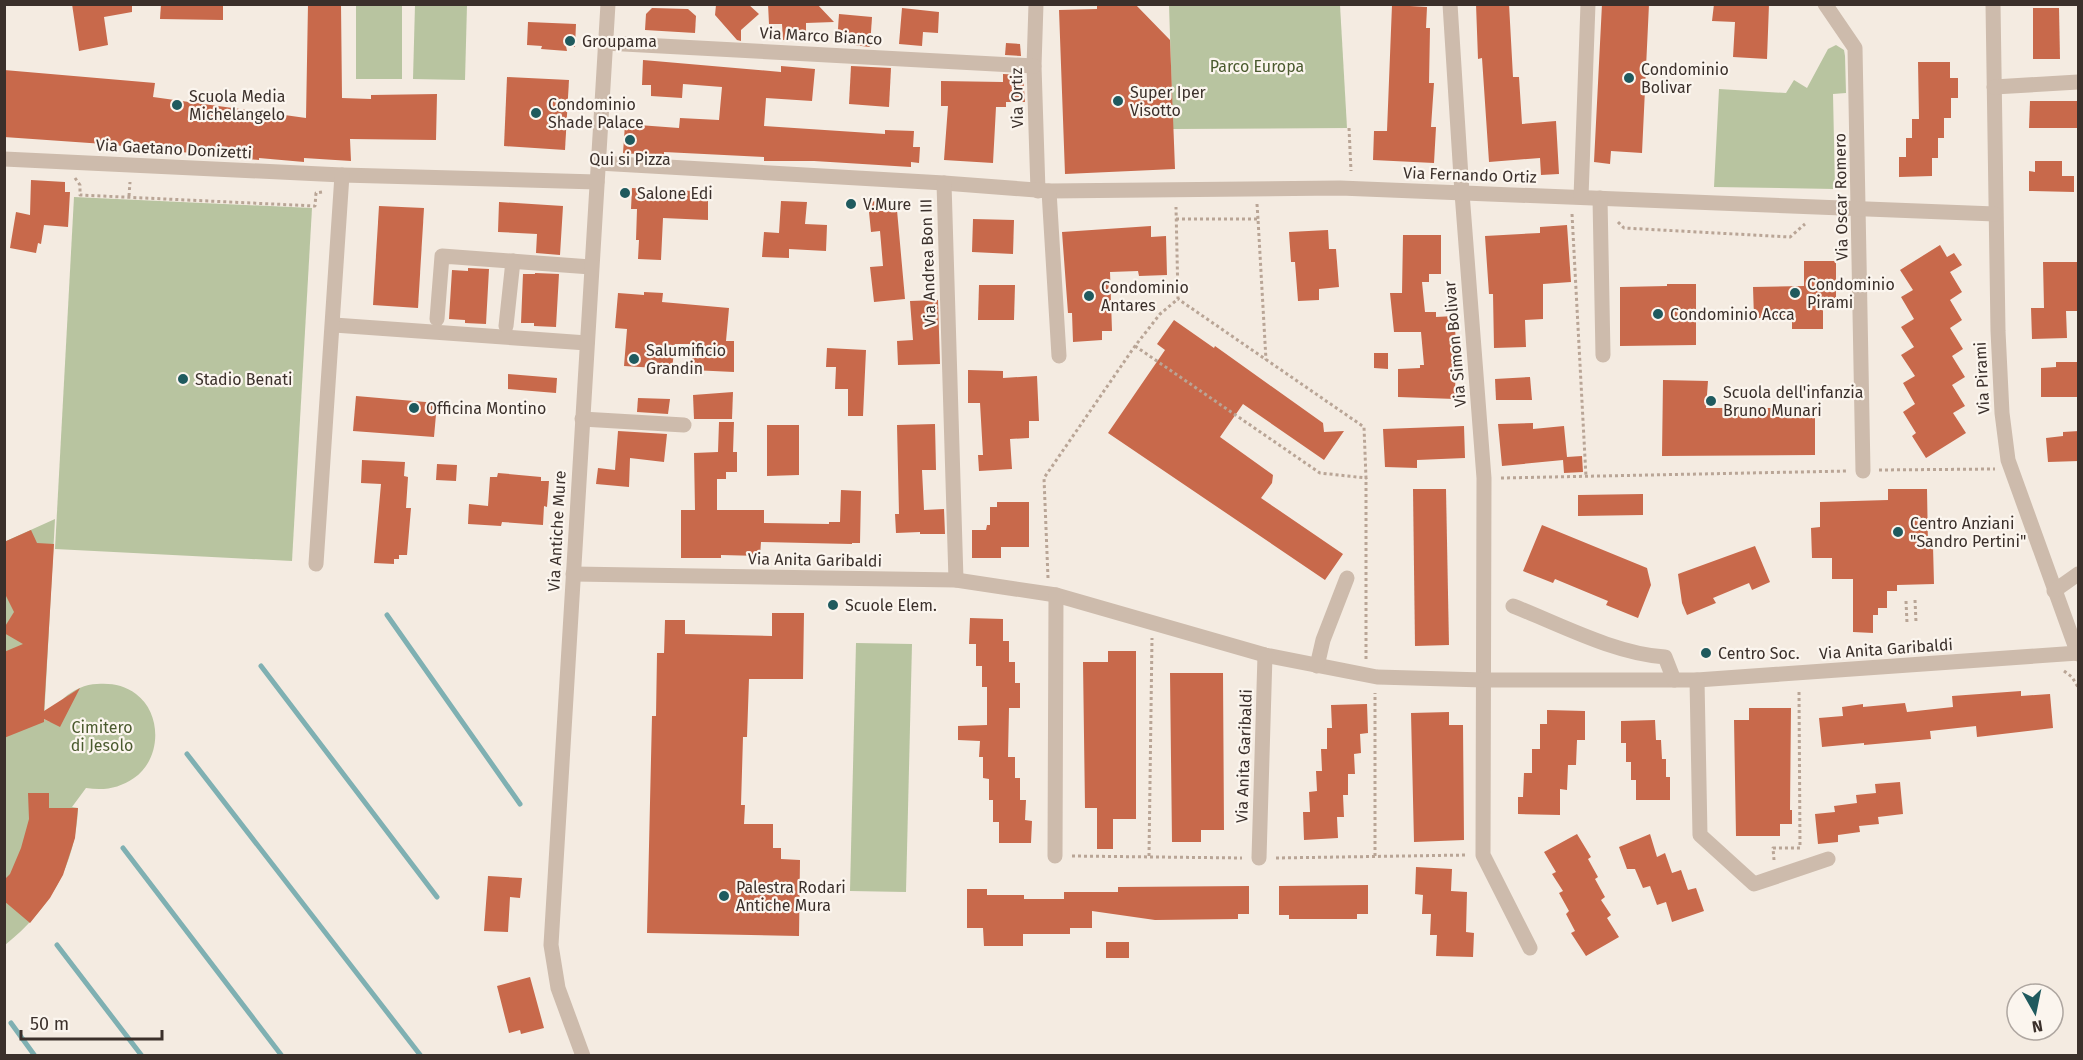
<svg xmlns="http://www.w3.org/2000/svg" width="2083" height="1060" font-family="'Fira Sans',sans-serif">
	<style>
		.green { fill: #b8c4a0 }
		.lines { fill: none; stroke-linecap: round; stroke-linejoin: round }
		.stream { stroke: #7fb0b2; stroke-width: 5 }
		.building { fill: #c8694b }
		.path { stroke: #b9a596; stroke-width: 3; stroke-dasharray: 3 3; stroke-linecap: butt }
		.minor { stroke: #cdbbac; stroke-width: 15 }
		.poi-dot { fill: #1f5a5e; stroke: #fbf5ee; stroke-width: 2 }
		.labels { text-anchor: middle; dominant-baseline: central; stroke-width: 4.5; stroke-linejoin: round; paint-order: stroke }
		.street-label { font-size: 16px; fill: #3b302b; stroke: #fbf5ee }
		.poi-label { font-size: 16px; fill: #3b302b; stroke: #fbf5ee; text-anchor: start }
		.park-label { font-size: 16px; fill: #4a5a2e; stroke: #fbf5ee }
	</style>
	<rect width="100%" height="100%" fill="#f4ebe1"/>
	<!-- green -->
	<g class="green">
		<rect x="356" y="5" width="46" height="74"/>
		<path d="M415,5H467L465,80L413,79Z"/>
		<path d="M1169,5H1340L1347,128L1173,129Z"/>
		<path d="M1836,45L1844,50L1845,56L1846,93L1833,94L1835,189L1714,187L1719,89L1786,93L1794,80L1807,88L1828,49Z"/>
		<path d="M74,197L312,208L292,561L55,549Z"/>
		<path d="M55,519L44,719L50,722C55,715 59,704 64,698C73,690 86,684 97,684C112,683 124,685 136,694C163,714 161,760 134,778C119,788 105,791 86,788L72,807L78,808C76,865 49,910 5,945L4,542Z"/>
		<path d="M856,643L912,644L906,892L850,891Z"/>
	</g>
	<g class="lines">
		<!-- stream -->
		<g class="stream">
			<path d="M387,615L520,804"/>
			<path d="M261,666L437,897"/>
			<path d="M187,754L421,1056"/>
			<path d="M123,848L282,1056"/>
			<path d="M57,945L142,1056"/>
			<path d="M11,1023L35,1056"/>
		</g>
	</g>
	<!-- building -->
	<g class="building">
		<path d="M72,4H132V12L104,17L108,45L79,51Z"/>
		<path d="M161,4H223V20L160,19Z"/>
		<path d="M308,4H341L342,98L371,99V95L437,94L436,140L350,139L351,161L304,158V162L259,158V160L104,144L4,137V70L155,83L153,97L306,118Z"/>
		<path d="M748,4L759,14L741,30V41L737,40L715,15L716,5Z"/>
		<path d="M768,4H817L834,22L806,23V38L783,40L782,24H769Z"/>
		<path d="M1097,4H1135L1170,40L1175,169L1065,174L1059,10L1097,9Z"/>
		<path d="M1476,4H1509L1513,77H1519L1522,124L1556,121L1559,174L1541,175L1540,158L1489,162L1482,58L1478,59Z"/>
		<path d="M1602,4H1649L1642,153L1611,151L1610,164L1594,162Z"/>
		<path d="M1714,4H1769L1767,59L1733,57L1735,22L1712,21Z"/>
		<path d="M1392,5L1427,7L1426,28H1430L1429,83H1434L1431,127H1436L1434,163L1373,160L1374,131H1387Z"/>
		<path d="M652,8L688,9L696,16L695,33L645,30L646,14Z"/>
		<path d="M902,8L939,12L938,33L923,32L922,46L899,44Z"/>
		<path d="M2033,8H2059L2060,59H2033Z"/>
		<path d="M839,14L872,17L870,47L837,43Z"/>
		<path d="M528,22L576,24L575,47L566,46L567,51L541,49L542,46L527,45Z"/>
		<path d="M1006,43L1020,44L1021,56L1005,55Z"/>
		<path d="M643,60L781,72V66L815,69L812,101L766,98L764,126L885,134V130L914,131L913,147H920L919,163L911,162V167L814,161H764V157L664,152V156L623,153L625,124L679,128L680,118L719,120L722,87L683,84L682,98L651,96V85H642Z"/>
		<path d="M1918,62H1950V78H1958V98H1951V118H1944V138H1938V158H1932V176L1899,177V157H1906V138H1912V119H1919Z"/>
		<path d="M851,66L891,68L889,107L849,104Z"/>
		<path d="M1003,74L1023,75L1025,102H1006V107H996L993,163L944,160L948,106H941V81L1003,82Z"/>
		<path d="M507,77L569,80L565,150L504,146Z"/>
		<path d="M2030,101H2079V128H2029Z"/>
		<path d="M2035,161H2062V176H2074V192L2029,191V171L2035,172Z"/>
		<path d="M31,180L65,182V192H70L68,227L44,225L41,244L38,243L36,253L10,248L16,212L30,215Z"/>
		<path d="M632,188L693,191V198L708,200V220L663,218L661,260L638,259L639,240H636L637,209H631Z"/>
		<path d="M896,199L905,299L874,302L870,267L883,266L880,231L871,232L868,202Z"/>
		<path d="M781,201L807,202L805,224L827,225L826,251L789,249V258L762,257L764,232L779,233Z"/>
		<path d="M499,202L563,206L560,255L536,253L537,234L498,232Z"/>
		<path d="M379,206L424,208L418,308L373,305Z"/>
		<path d="M973,219L1014,220L1013,254L972,252Z"/>
		<path d="M1567,225L1571,282L1543,284V319L1525,320L1526,347L1494,348L1493,294H1489L1485,236L1540,233V227Z"/>
		<path d="M1151,226V237L1166,236L1167,275L1139,276L1138,271L1110,272L1112,331H1102V340L1073,342L1072,313H1068L1062,232Z"/>
		<path d="M1328,230L1329,249H1336L1339,287L1319,289V300L1298,301L1295,262H1291L1289,232Z"/>
		<path d="M1403,235H1441V274H1429V282H1422L1425,312H1436V317L1454,316L1456,342L1455,399L1398,397V369L1420,368V365H1424L1421,332H1394L1390,293H1402Z"/>
		<path d="M1940,245L1947,257L1954,253L1962,265L1950,272L1962,292L1950,300L1962,320L1950,328L1963,349L1952,356L1965,377L1952,385L1965,406L1953,413L1966,433L1926,458L1912,436L1916,433L1903,412L1915,404L1903,383L1915,376L1901,355L1914,347L1901,327L1914,319L1901,297L1913,290L1900,270Z"/>
		<path d="M1804,261H1836V298L1823,299V329H1792V318H1754L1753,287L1804,286Z"/>
		<path d="M2043,262H2079V311H2066L2067,338L2032,339L2031,308H2044Z"/>
		<path d="M468,268L489,269L486,324L465,323V320L449,319L452,270L468,271Z"/>
		<path d="M535,273L559,274L556,327L534,326V323H521L523,274H535Z"/>
		<path d="M1667,284H1696V345L1620,346V287L1667,286Z"/>
		<path d="M979,285H1015L1014,320H978Z"/>
		<path d="M644,292L663,293L662,302L729,308L726,341H734V372L692,370V344H675L672,369L624,366L627,329L615,328L618,293L644,295Z"/>
		<path d="M938,300L940,364L898,365L897,341L913,340L910,301Z"/>
		<path d="M1174,320L1214,348L1215,346L1323,423L1324,432L1344,431L1324,460L1243,404L1220,437L1273,475L1272,483L1261,498L1343,554L1325,580L1108,433L1165,350L1157,344Z"/>
		<path d="M827,348L866,350L863,416H848V389H835L836,367H826Z"/>
		<path d="M1374,353H1388V369L1374,368Z"/>
		<path d="M2056,362H2079V397H2041V368L2056,367Z"/>
		<path d="M968,370L1003,371V378L1037,376L1039,421H1029V438L1010,439L1012,469L979,471L978,455H983L980,403H968Z"/>
		<path d="M508,374L557,378L556,393L508,389Z"/>
		<path d="M1530,377L1532,400H1496L1495,379Z"/>
		<path d="M1663,380L1708,381L1706,408H1815V455L1662,456Z"/>
		<path d="M733,392L732,419H694L693,395Z"/>
		<path d="M356,396L437,403L434,437L353,431Z"/>
		<path d="M638,398L670,399L668,414L637,412Z"/>
		<path d="M719,422H734L733,452H737V472H726V479H717V510H764V523L829,524V522H840L841,490L861,491L860,543H852V544L761,542L760,556L721,555V558H681V510H695L694,453L718,452Z"/>
		<path d="M1533,423V429L1564,426L1567,457L1582,456L1583,472L1564,473L1563,460L1502,466L1498,424Z"/>
		<path d="M935,424L936,470H922L924,510L944,509L945,534H920V532L896,533L895,514H899L897,425Z"/>
		<path d="M767,425H799V475L767,476Z"/>
		<path d="M1464,426L1465,458L1417,460V468L1385,467L1383,429Z"/>
		<path d="M618,431L667,434L664,462L630,458L629,487L596,484L598,468L615,470Z"/>
		<path d="M2079,431V461L2048,462L2046,438L2063,436V432Z"/>
		<path d="M362,460L405,462L404,476L408,477L406,508H411L407,555H399V559H394V564L374,563L381,484L361,483Z"/>
		<path d="M437,464L457,465L456,481L436,480Z"/>
		<path d="M498,473L541,477V481H549L547,507L544,506L543,525L502,522L501,526L468,524L469,504L488,506L490,477H497Z"/>
		<path d="M1413,489H1446L1449,645L1415,646Z"/>
		<path d="M1888,489H1927L1928,546H1933L1934,584L1897,585V591H1887V608H1878V615H1873V633L1853,632V579H1832V558H1812L1811,528L1820,527V502L1888,500Z"/>
		<path d="M1643,494V515L1578,516V495Z"/>
		<path d="M997,502H1029V547H1001V558H972V530H986L987,525H990V507H997Z"/>
		<path d="M1542,525L1647,568L1651,585L1638,618L1606,605L1608,601L1555,579L1553,583L1523,571Z"/>
		<path d="M31,530L37,543L54,544L44,711L80,688L60,727L44,719V722L4,738V652L23,644L4,633V628L14,612L4,592V542Z"/>
		<path d="M1755,546L1770,582L1752,590L1749,583L1713,598L1716,603L1687,615L1682,603L1678,574Z"/>
		<path d="M772,613H804L803,679H749L747,737H743L741,805H745L744,824H773V848H781V859L800,860L799,936L647,933L652,716H656L657,653H664L665,620H685V634L772,636Z"/>
		<path d="M970,618L1003,619V641H1009V662H1015V683H1020V708H1009L1008,757H1015V778H1020V800H1026L1025,820L1032,821L1031,843H999V822H993V800H989V779L983,778V757H979L980,741L958,740V726L987,725V687H982V666H976V644H969Z"/>
		<path d="M1108,651H1136V819H1113V849H1097V808H1085L1083,662H1108Z"/>
		<path d="M1170,673H1223L1224,830H1201V842H1172Z"/>
		<path d="M2021,691V696L2050,694L2053,728L1977,737L1976,726L1930,731L1931,739L1864,745V743L1822,747L1819,718L1843,716L1842,707L1863,704V707L1905,703L1907,712L1953,707L1952,696Z"/>
		<path d="M1367,704L1368,733L1360,734L1361,753L1354,754L1355,774H1348V795H1343L1344,817H1337L1338,838L1304,840L1303,812H1310L1309,792L1317,791L1316,771H1322L1321,749H1327V728H1332L1331,705Z"/>
		<path d="M1749,708H1791L1790,810H1792V824H1780V836H1736L1734,720H1749Z"/>
		<path d="M1547,710L1585,711V740H1577L1576,765H1568L1567,790L1560,789V815L1518,814V797H1523L1524,773H1532V749H1540V724H1547Z"/>
		<path d="M1449,712V725H1463L1464,840L1414,842L1411,713Z"/>
		<path d="M1655,720L1656,740H1661L1662,759H1666V777H1670V800H1636V780H1631V762H1626V743H1621V721Z"/>
		<path d="M1900,782L1903,814L1878,817L1879,824L1859,826L1860,832L1838,835V842L1818,844L1815,814L1835,812L1834,806L1857,803L1856,795L1876,793L1875,784Z"/>
		<path d="M28,793H49V808H78L75,838L63,875L50,898L30,923L4,901V880L10,874L21,848L29,819Z"/>
		<path d="M1577,834L1591,857L1588,859L1598,877L1595,879L1605,897L1601,900L1611,915L1607,918L1619,937L1586,956L1571,933L1575,931L1566,914L1569,911L1559,893L1563,891L1552,874L1556,872L1544,852Z"/>
		<path d="M1650,834L1657,857L1665,853L1672,873L1681,870L1688,890L1696,888L1704,911L1672,922L1666,902L1657,905L1650,886L1643,888L1635,869H1627L1619,847Z"/>
		<path d="M1416,867L1452,869L1451,891L1467,892L1466,932L1474,933L1473,957L1436,956L1437,935H1430L1431,914H1422L1423,895L1415,894Z"/>
		<path d="M488,876L522,878L520,898L510,897L508,932L484,931Z"/>
		<path d="M1368,885V914H1357V919H1289V915H1279V886Z"/>
		<path d="M1249,886V914H1238V919L1155,920L1092,911V928H1070V934H1023V946H984L983,928H967V889H987V895H1024V899H1064V892H1118V887Z"/>
		<rect x="1106" y="942" width="23" height="16"/>
		<path d="M530,977L544,1028L521,1034L520,1030L509,1033L497,986Z"/>
	</g>
	<g class="lines">
		<!-- path -->
		<g class="path">
			<path d="M1349,128L1351,171"/>
			<path d="M75,178L80,185V195L315,206L316,193L322,192"/>
			<path d="M129,196L130,182"/>
			<path d="M1257,204L1258,219"/>
			<path d="M1572,214L1586,477"/>
			<path d="M1176,219H1258L1266,360"/>
			<path d="M1618,222L1624,228L1790,237L1805,224"/>
			<path d="M1135,346L1320,473L1366,478L1364,427L1178,299"/>
			<path d="M1879,470L1995,469"/>
			<path d="M1501,478L1848,471"/>
			<path d="M1048,578L1044,478L1135,346L1160,314L1178,299L1176,207"/>
			<path d="M1915,600L1916,622"/>
			<path d="M1906,601L1907,623"/>
			<path d="M1366,659V478"/>
			<path d="M2064,671L2072,677L2078,687"/>
			<path d="M1072,856L1242,858"/>
			<path d="M1149,856L1152,638"/>
			<path d="M1375,856V693"/>
			<path d="M1276,858L1467,855"/>
			<path d="M1774,860L1773,848H1800L1799,690"/>
		</g>
		<!-- minor -->
		<g class="minor">
			<path d="M1036,4L1034,66L1038,191"/>
			<path d="M1450,4L1462,193L1484,478L1483,855L1530,948"/>
			<path d="M1825,4L1855,48L1863,471"/>
			<path d="M1993,4L1998,331L2002,413L2008,460L2078,654"/>
			<path d="M605,43L1034,66"/>
			<path d="M1994,87L2078,82"/>
			<path d="M4,159L342,175L597,182"/>
			<path d="M598,163L944,183L1049,191L1340,188L1995,214"/>
			<path d="M944,183L956,580"/>
			<path d="M1049,191L1059,356"/>
			<path d="M1581,197L1588,4"/>
			<path d="M1600,198L1603,355"/>
			<path d="M437,319L442,256L591,267"/>
			<path d="M334,325L587,343"/>
			<path d="M506,326L513,261"/>
			<path d="M582,419L684,425"/>
			<path d="M316,564L342,175"/>
			<path d="M573,574L956,580L1056,595L1265,655L1377,677L1484,680H1697L2078,653"/>
			<path d="M2054,591L2078,574"/>
			<path d="M1513,606C1559,624 1615,654 1665,657L1674,680"/>
			<path d="M1317,666L1323,640L1347,578"/>
			<path d="M1697,680L1700,835L1754,884L1828,859"/>
			<path d="M1055,856L1056,595"/>
			<path d="M1259,858L1265,655"/>
			<path d="M583,1056L558,988L551,945L608,4"/>
		</g>
	</g>
	<!-- markers -->
	<g class="poi-dot">
		<circle cx="570" cy="41" r="6"/>
		<circle cx="1629" cy="78" r="6"/>
		<circle cx="1118" cy="101" r="6"/>
		<circle cx="177" cy="105" r="6"/>
		<circle cx="536" cy="113" r="6"/>
		<circle cx="630" cy="140" r="6"/>
		<circle cx="625" cy="193" r="6"/>
		<circle cx="851" cy="204" r="6"/>
		<circle cx="1795" cy="293" r="6"/>
		<circle cx="1089" cy="296" r="6"/>
		<circle cx="1658" cy="314" r="6"/>
		<circle cx="634" cy="359" r="6"/>
		<circle cx="183" cy="379" r="6"/>
		<circle cx="1711" cy="401" r="6"/>
		<circle cx="414" cy="408" r="6"/>
		<circle cx="1898" cy="532" r="6"/>
		<circle cx="833" cy="605" r="6"/>
		<circle cx="1706" cy="653" r="6"/>
		<circle cx="724" cy="896" r="6"/>
	</g>
	<g class="labels">
		<!-- street labels -->
		<g class="street-label">
			<text transform="translate(821 36) rotate(3)">Via Marco Bianco</text>
			<text transform="translate(1017 98) rotate(-91)">Via Ortiz</text>
			<text transform="translate(174 149) rotate(3)">Via Gaetano Donizetti</text>
			<text transform="translate(1470 175) rotate(2)">Via Fernando Ortiz</text>
			<text transform="translate(1841 197) rotate(-91)">Via Oscar Romero</text>
			<text transform="translate(928 263) rotate(-92)">Via Andrea Bon III</text>
			<text transform="translate(1455 344) rotate(-95)">Via Simon Bolivar</text>
			<text transform="translate(1982 378) rotate(-93)">Via Pirami</text>
			<text transform="translate(557 531) rotate(-87)">Via Antiche Mure</text>
			<text transform="translate(815 560) rotate(1)">Via Anita Garibaldi</text>
			<text transform="translate(1886 649) rotate(-4)">Via Anita Garibaldi</text>
			<text transform="translate(1244 756) rotate(-88)">Via Anita Garibaldi</text>
		</g>
		<!-- poi labels -->
		<g class="poi-label">
			<text x="582" y="41">Groupama</text>
			<text x="1641" y="69">Condominio<tspan x="1641" dy="18">Bolivar</tspan></text>
			<text x="1130" y="92">Super Iper<tspan x="1130" dy="18">Visotto</tspan></text>
			<text x="189" y="96">Scuola Media<tspan x="189" dy="18">Michelangelo</tspan></text>
			<text x="548" y="104">Condominio<tspan x="548" dy="18">Shade Palace</tspan></text>
			<text x="630" y="159" text-anchor="middle">Qui si Pizza</text>
			<text x="637" y="193">Salone Edi</text>
			<text x="863" y="204">V.Mure</text>
			<text x="1807" y="284">Condominio<tspan x="1807" dy="18">Pirami</tspan></text>
			<text x="1101" y="287">Condominio<tspan x="1101" dy="18">Antares</tspan></text>
			<text x="1670" y="314">Condominio Acca</text>
			<text x="646" y="350">Salumificio<tspan x="646" dy="18">Grandin</tspan></text>
			<text x="195" y="379">Stadio Benati</text>
			<text x="1723" y="392">Scuola dell'infanzia<tspan x="1723" dy="18">Bruno Munari</tspan></text>
			<text x="426" y="408">Officina Montino</text>
			<text x="1910" y="523">Centro Anziani<tspan x="1910" dy="18">"Sandro Pertini"</tspan></text>
			<text x="845" y="605">Scuole Elem.</text>
			<text x="1718" y="653">Centro Soc.</text>
			<text x="736" y="887">Palestra Rodari<tspan x="736" dy="18">Antiche Mura</tspan></text>
		</g>
		<!-- park labels -->
		<g class="park-label">
			<text x="1257" y="66">Parco Europa</text>
			<text x="102" y="727">Cimitero<tspan x="102" dy="18">di Jesolo</tspan></text>
		</g>
	</g>
	<!-- border -->
	<rect width="2083" height="1060" fill="none" stroke="#3b302b" stroke-width="12"/>
	<!-- north arrow -->
	<g transform="translate(2035 1012) rotate(171)"><circle r="28" fill="#fbf5ee" stroke="#aea6a0" stroke-width="1.5"/>
	<path d="M0-4.5L10 22L0 15L-10 22Z" fill="#1f5a5e"/>
	<text y="-9" font-size="16" font-weight="bold" text-anchor="middle" fill="#3b302b">N</text>
	</g>
	<!-- scale -->
	<path d="M21 1030v9h141v-9" fill="none" stroke="#3b302b" stroke-width="3"/>
	<text x="30" y="1030" font-size="18" fill="#3b302b" stroke="#fbf5ee" stroke-width="4.5" paint-order="stroke">50 m</text>
</svg>
